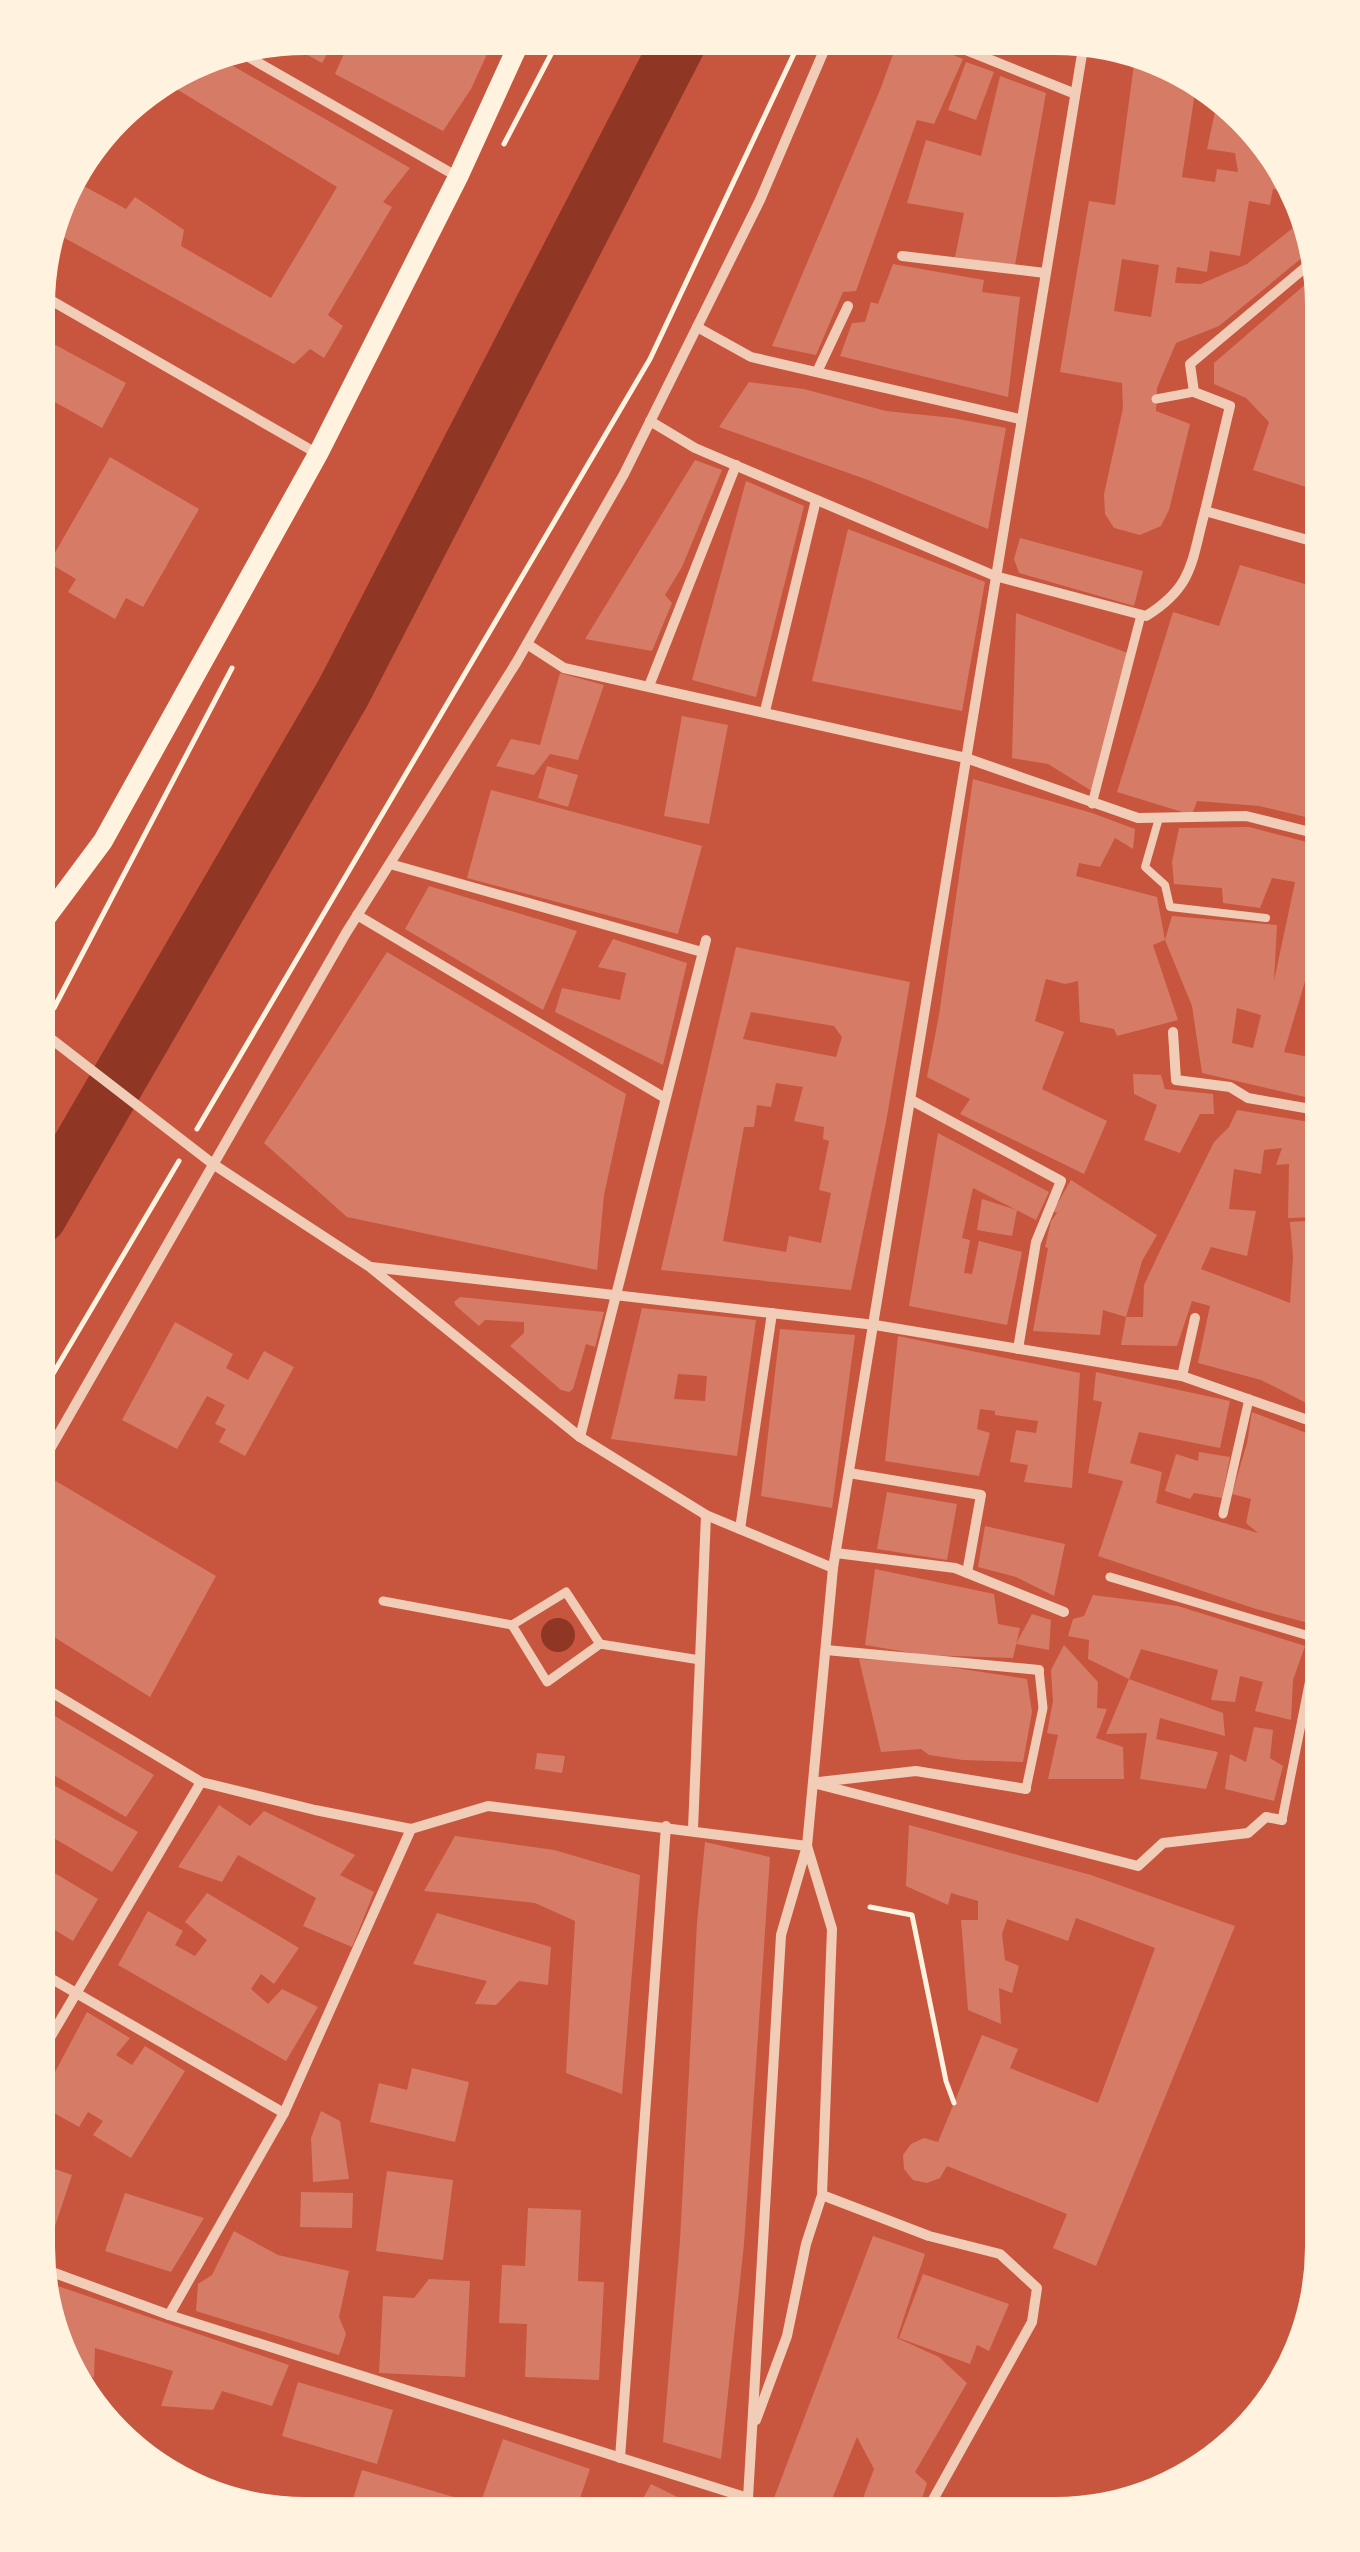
<svg xmlns="http://www.w3.org/2000/svg" width="1360" height="2552" font-family="'Golos Text',sans-serif">
	<style>
		.water { fill: #8f3625 }
		.lines { fill: none; stroke-linecap: round; stroke-linejoin: round }
		.river { stroke: #8f3625; stroke-width: 55 }
		.building { fill: #d67c66; fill-rule: evenodd }
		.path { stroke: #fff3e0; stroke-width: 5 }
		.service { stroke: #f1ccb7; stroke-width: 8 }
		.pedestrian { stroke: #f1ccb7; stroke-width: 9 }
		.minor { stroke: #f1ccb7; stroke-width: 10 }
		.secondary { stroke: #fff3e0; stroke-width: 20 }
	</style>
	<rect width="100%" height="100%" fill="#c8553d"/>
	<!-- water -->
	<circle class="water" cx="558" cy="1635" r="17"/>
	<g class="lines">
		<!-- river -->
		<path class="river" d="M39,1217L343,693L680,40"/>
	</g>
	<!-- building -->
	<g class="building">
		<path d="M305,38H336L322,63L284,42Z"/>
		<path d="M351,38L494,39L471,89L443,131L335,74Z"/>
		<path d="M898,41H919L963,59L934,124L917,120L856,291L843,292L816,355L772,346L880,90Z"/>
		<path d="M214,55L410,168L383,202L392,207L328,315L343,326L324,358L310,349L294,364L52,231L65,186L71,179L126,209L135,197L184,230L181,246L271,298L337,187L165,82L203,58Z"/>
		<path d="M1135,57L1196,86L1182,177L1215,182L1217,169L1238,172L1235,153L1207,149L1218,98L1231,104L1290,192L1273,189L1270,205L1249,201L1240,256L1210,251L1207,272L1177,267L1175,283L1201,284L1247,264L1307,217L1315,257L1309,252L1219,326L1176,343L1157,388L1156,411L1190,424L1169,510L1161,526L1140,535L1114,528L1105,514L1104,494L1123,408L1122,383L1060,372L1089,201L1115,205ZM1122,259L1159,265L1151,317L1114,311Z"/>
		<path d="M966,62L994,72L976,120L948,110Z"/>
		<path d="M1000,76L1046,93L1015,265L955,257L964,213L907,203L926,140L981,156Z"/>
		<path d="M893,264L984,280L982,292L1020,297L1008,397L840,356L852,323L865,322L871,302L878,304Z"/>
		<path d="M1307,283L1321,294L1322,305V492L1253,470L1269,422L1246,398L1214,384V363Z"/>
		<path d="M48,341L126,383L102,428L40,394V357Z"/>
		<path d="M749,382L804,389L886,411L953,418L1006,428L988,529L868,480L719,427Z"/>
		<path d="M110,457L199,509L143,607L126,598L115,619L68,592L76,579L49,563Z"/>
		<path d="M695,460L722,470L682,567L665,595L672,603L652,651L585,639Z"/>
		<path d="M746,481L804,506L756,697L692,680Z"/>
		<path d="M848,529L985,582L962,711L812,681Z"/>
		<path d="M1020,538L1143,571L1134,606L1019,573L1014,559Z"/>
		<path d="M1240,565L1322,589V821L1259,806L1197,801L1192,815L1117,792L1173,612L1219,626Z"/>
		<path d="M1016,613L1131,654L1095,793L1048,764L1012,758Z"/>
		<path d="M560,673L604,685L578,760L550,754L534,775L496,766L511,739L540,745Z"/>
		<path d="M682,716L728,725L709,824L664,816Z"/>
		<path d="M547,766L578,775L568,807L538,798Z"/>
		<path d="M973,779L1092,813L1135,829L1133,849L1115,838L1100,867L1079,863L1076,876L1157,897L1165,940L1172,916L1277,925L1274,981L1295,882L1272,878L1260,908L1223,903L1222,888L1174,884L1172,862L1179,828L1249,827L1322,846V924L1284,1052L1313,1058L1318,1027L1322,1028V1101L1202,1073L1192,1006L1165,940L1153,945L1178,1020L1117,1036L1114,1029L1080,1022L1078,981L1065,984L1046,979L1035,1021L1064,1032L1042,1089L1107,1121L1084,1174L960,1114L970,1099L927,1077L939,1015ZM1237,1008L1261,1015L1253,1048L1232,1043Z"/>
		<path d="M491,790L702,846L678,934L467,878Z"/>
		<path d="M429,886L577,931L543,1010L405,929Z"/>
		<path d="M613,939L687,963L663,1065L555,1012L562,988L620,1000L626,973L598,967Z"/>
		<path d="M736,947L910,982L886,1122L851,1290L661,1270ZM751,1012L834,1026L842,1037L836,1057L743,1039ZM776,1083L803,1087L794,1121L824,1127L823,1139L829,1141L819,1190L831,1193L821,1243L789,1236L786,1252L723,1241L744,1127H754L757,1105L771,1107Z"/>
		<path d="M387,952L626,1094L604,1195L597,1270L347,1217L264,1143Z"/>
		<path d="M1133,1074L1161,1075L1165,1089L1213,1094L1214,1114H1200L1180,1153L1144,1140L1157,1105L1134,1094Z"/>
		<path d="M1237,1110L1322,1124V1217L1288,1218L1289,1164L1276,1165L1282,1148L1264,1150L1261,1174L1234,1169L1229,1209L1256,1211L1247,1256L1211,1247L1201,1269L1290,1303L1293,1257L1290,1222L1322,1220V1276L1312,1323L1322,1326V1411L1261,1380L1198,1363L1210,1306L1192,1301L1177,1346L1121,1345L1126,1317L1103,1310L1100,1335L1033,1331L1048,1248L1045,1247L1051,1221L1057,1213L1053,1211L1071,1180L1157,1235L1142,1261L1126,1317H1143L1144,1285L1158,1255L1214,1142L1229,1127Z"/>
		<path d="M938,1133L1049,1192L1036,1220L973,1188L962,1238L970,1240L964,1273L972,1274L979,1241L1022,1252L1007,1325L909,1306Z"/>
		<path d="M982,1199L1017,1210L1012,1236L977,1230Z"/>
		<path d="M460,1297L604,1312L595,1347L586,1344L573,1389L569,1392L561,1390L510,1346L524,1333V1322L485,1320L479,1326L456,1306L454,1302Z"/>
		<path d="M642,1308L756,1320L737,1456L611,1439ZM678,1374L707,1376L705,1401L674,1399Z"/>
		<path d="M175,1322L233,1354L226,1368L248,1380L264,1351L294,1367L245,1456L219,1442L226,1429L215,1424L225,1405L207,1396L177,1449L122,1420Z"/>
		<path d="M780,1329L855,1335L832,1508L761,1496Z"/>
		<path d="M898,1336L1080,1373L1072,1488L1024,1482L1028,1465L1010,1462L1016,1430L1036,1433L1038,1421L995,1415V1411L980,1409L977,1429L990,1433L979,1476L885,1461Z"/>
		<path d="M1096,1372L1230,1401L1220,1448L1139,1432L1130,1463L1162,1472L1156,1503L1258,1533L1246,1523L1251,1499L1232,1494L1247,1443L1252,1412L1322,1439V1570L1312,1624L1256,1609L1098,1556L1123,1481L1088,1473L1102,1402L1093,1400Z"/>
		<path d="M1199,1452L1230,1457L1222,1498L1194,1493L1190,1499L1165,1491L1176,1454L1198,1461Z"/>
		<path d="M49,1477L216,1576L150,1697L38,1627V1497Z"/>
		<path d="M887,1492L957,1504L947,1560L877,1549Z"/>
		<path d="M985,1526L1065,1544L1054,1596L1016,1577L978,1567Z"/>
		<path d="M875,1569L994,1594L998,1624L1020,1628L1013,1658L924,1655L865,1645Z"/>
		<path d="M1093,1595L1178,1606L1305,1646L1293,1680L1291,1720L1255,1711L1263,1682L1240,1676L1235,1702L1211,1700L1218,1670L1141,1649L1129,1679L1088,1659L1089,1640L1068,1636L1073,1619L1084,1616Z"/>
		<path d="M1032,1614L1051,1620L1049,1650L1016,1644Z"/>
		<path d="M1064,1645L1098,1682L1097,1708L1107,1709L1096,1738L1123,1747L1124,1779H1048L1058,1735L1047,1733L1053,1701L1051,1670Z"/>
		<path d="M859,1659L916,1662L1027,1679L1032,1712L1023,1762L963,1760L929,1755L921,1749L881,1752Z"/>
		<path d="M1320,1676L1322,1717L1313,1716Z"/>
		<path d="M1129,1679L1223,1713L1225,1736L1160,1718L1156,1739L1218,1752L1206,1789L1140,1779L1147,1733L1106,1734Z"/>
		<path d="M38,1706L154,1775L126,1817L38,1766Z"/>
		<path d="M1254,1727L1273,1730L1270,1758L1283,1766L1274,1801L1225,1789L1230,1754L1246,1762Z"/>
		<path d="M537,1753L565,1756L562,1773L535,1769Z"/>
		<path d="M41,1778L138,1832L112,1872L38,1829V1783Z"/>
		<path d="M219,1805L250,1826L264,1811L355,1855L340,1875L374,1892L352,1947L303,1926L316,1898L238,1855L222,1882L178,1867Z"/>
		<path d="M909,1825L1091,1875L1235,1926L1096,2266L1053,2248L1067,2214L947,2166L940,2178L927,2183L913,2180L904,2169L903,2155L911,2144L924,2138L938,2142L982,2035L1018,2049L1010,2068L1098,2103L1155,1948L1076,1918L1068,1941L1007,1919L1002,1934L1005,1960L1019,1966L1012,1993L999,1988L1001,2024L968,2010L961,1920H978V1901L951,1893L948,1905L906,1886Z"/>
		<path d="M455,1836L554,1850L640,1875L622,2094L566,2073L575,1921L535,1903L424,1891Z"/>
		<path d="M705,1842L770,1857L744,2244L721,2459L663,2442L680,2240L697,1923Z"/>
		<path d="M38,1863L98,1899L73,1941L38,1920Z"/>
		<path d="M207,1893L299,1948L274,1984L261,1974L251,1989L268,2004L282,1989L318,2007L286,2061L118,1965L148,1911L183,1931L175,1945L195,1956L207,1940L185,1922Z"/>
		<path d="M437,1913L551,1947L548,1985L519,1981L496,2005L475,2004L487,1981L413,1964Z"/>
		<path d="M87,2012L130,2038L116,2055L132,2065L145,2046L185,2071L131,2158L93,2135L103,2121L88,2112L79,2127L38,2104Z"/>
		<path d="M412,2068L469,2082L455,2142L370,2122L379,2083L407,2090Z"/>
		<path d="M321,2111L340,2121L349,2179L313,2182L311,2138Z"/>
		<path d="M38,2163L72,2175L52,2235L38,2230Z"/>
		<path d="M387,2171L453,2180L443,2260L376,2251Z"/>
		<path d="M301,2192L353,2193L352,2228L300,2227Z"/>
		<path d="M125,2193L204,2218L171,2272L105,2251Z"/>
		<path d="M528,2208L581,2210L578,2281L604,2282L599,2380L525,2377L527,2324L499,2323L502,2265L525,2266Z"/>
		<path d="M234,2231L278,2255L349,2271L339,2317L346,2334L339,2355L196,2311L198,2284L212,2275Z"/>
		<path d="M873,2236L925,2254L897,2338L939,2357L967,2383L915,2472L927,2483L917,2514H857L874,2469L857,2437L826,2514H768Z"/>
		<path d="M923,2274L1009,2304L989,2351L977,2345L970,2364L899,2338Z"/>
		<path d="M429,2279L470,2281L465,2377L379,2373L383,2296L414,2298Z"/>
		<path d="M43,2281L289,2365L272,2406L222,2391L213,2410L161,2406L173,2371L95,2348L94,2377H82L52,2332Z"/>
		<path d="M298,2382L393,2410L377,2464L282,2436Z"/>
		<path d="M108,2417L124,2419L123,2440Z"/>
		<path d="M503,2439L590,2469L575,2513H477Z"/>
		<path d="M362,2470L457,2498L452,2513L349,2512Z"/>
		<path d="M651,2484L704,2510L702,2513H635Z"/>
	</g>
	<g class="lines">
		<!-- path -->
		<g class="path">
			<path d="M504,144L559,39"/>
			<path d="M54,1008L232,668"/>
			<path d="M197,1129L650,359L800,41"/>
			<path d="M38,1399L179,1161"/>
			<path d="M870,1907L912,1915L946,2081L954,2103"/>
		</g>
		<!-- service -->
		<path class="service" d="M1159,818L1145,867L1165,885L1170,907L1266,918"/>
		<!-- pedestrian -->
		<g class="pedestrian">
			<path d="M1156,399L1194,392"/>
			<path d="M1092,804L1141,615"/>
			<path d="M1223,1514L1249,1399"/>
			<path d="M1110,1577L1316,1638"/>
			<path d="M383,1601L512,1625L566,1592L600,1644"/>
			<path d="M512,1625L547,1682L600,1644L700,1660"/>
			<path d="M1026,1789L1043,1708L1039,1670"/>
			<path d="M1282,1820L1322,1619"/>
		</g>
		<!-- minor -->
		<g class="minor">
			<path d="M946,42L1073,93"/>
			<path d="M1062,42L1082,50"/>
			<path d="M238,51L458,177"/>
			<path d="M902,256L1045,273"/>
			<path d="M40,294L318,454"/>
			<path d="M697,327L751,357L1020,419"/>
			<path d="M817,372L848,306"/>
			<path d="M650,421L695,448L995,576L1146,616C1194,586 1191,562 1205,511L1322,544"/>
			<path d="M1205,511L1230,406L1194,392L1190,364L1307,266L1318,275"/>
			<path d="M527,644L564,668L966,758L1138,818L1246,816L1322,835"/>
			<path d="M649,686L736,465"/>
			<path d="M765,711L816,500"/>
			<path d="M390,864L702,952"/>
			<path d="M357,915L665,1098"/>
			<path d="M39,1023L50,1038L213,1164L370,1267L580,1437L706,1515L833,1568"/>
			<path d="M1173,1032L1176,1080L1230,1087L1248,1098L1322,1111"/>
			<path d="M911,1100L1061,1181L1036,1242L1018,1349"/>
			<path d="M371,1267L875,1325L1182,1376L1322,1425"/>
			<path d="M1182,1376L1195,1318"/>
			<path d="M580,1437L706,940"/>
			<path d="M38,1470L346,933L516,663L624,474L760,200L828,41"/>
			<path d="M849,1473L981,1495L967,1573"/>
			<path d="M740,1529L772,1313"/>
			<path d="M836,1553L955,1568L1064,1612"/>
			<path d="M826,1650L1039,1670"/>
			<path d="M38,1684L201,1782L315,1810L411,1829L488,1806L807,1846"/>
			<path d="M819,1782L916,1771L1026,1789"/>
			<path d="M813,1783L1138,1866L1163,1843L1248,1833L1266,1817L1282,1820"/>
			<path d="M693,1829L706,1515"/>
			<path d="M38,1971L284,2113"/>
			<path d="M38,2058L201,1782"/>
			<path d="M822,2195L929,2236L1000,2254L1037,2288L1032,2322L925,2514"/>
			<path d="M41,2268L169,2315L748,2498"/>
			<path d="M169,2315L284,2113L411,1829"/>
			<path d="M756,2420L787,2336L806,2244L822,2195L832,1929L807,1846"/>
			<path d="M620,2458L666,1826"/>
			<path d="M742,2514L748,2498L781,1935L807,1846L833,1568L1084,42"/>
		</g>
		<!-- secondary -->
		<g class="secondary">
			<path d="M39,927L103,841L318,454L458,177L521,39"/>
			<path d="M39,958V953"/>
		</g>
	</g>
	<!-- crop -->
	<path d="M0 0H1360V2552H0ZM305 55H1055A250 250 0 0 1 1305 305V2247A250 250 0 0 1 1055 2497H305A250 250 0 0 1 55 2247V305A250 250 0 0 1 305 55Z" fill="#fff3e0" fill-rule="evenodd"/>
</svg>
